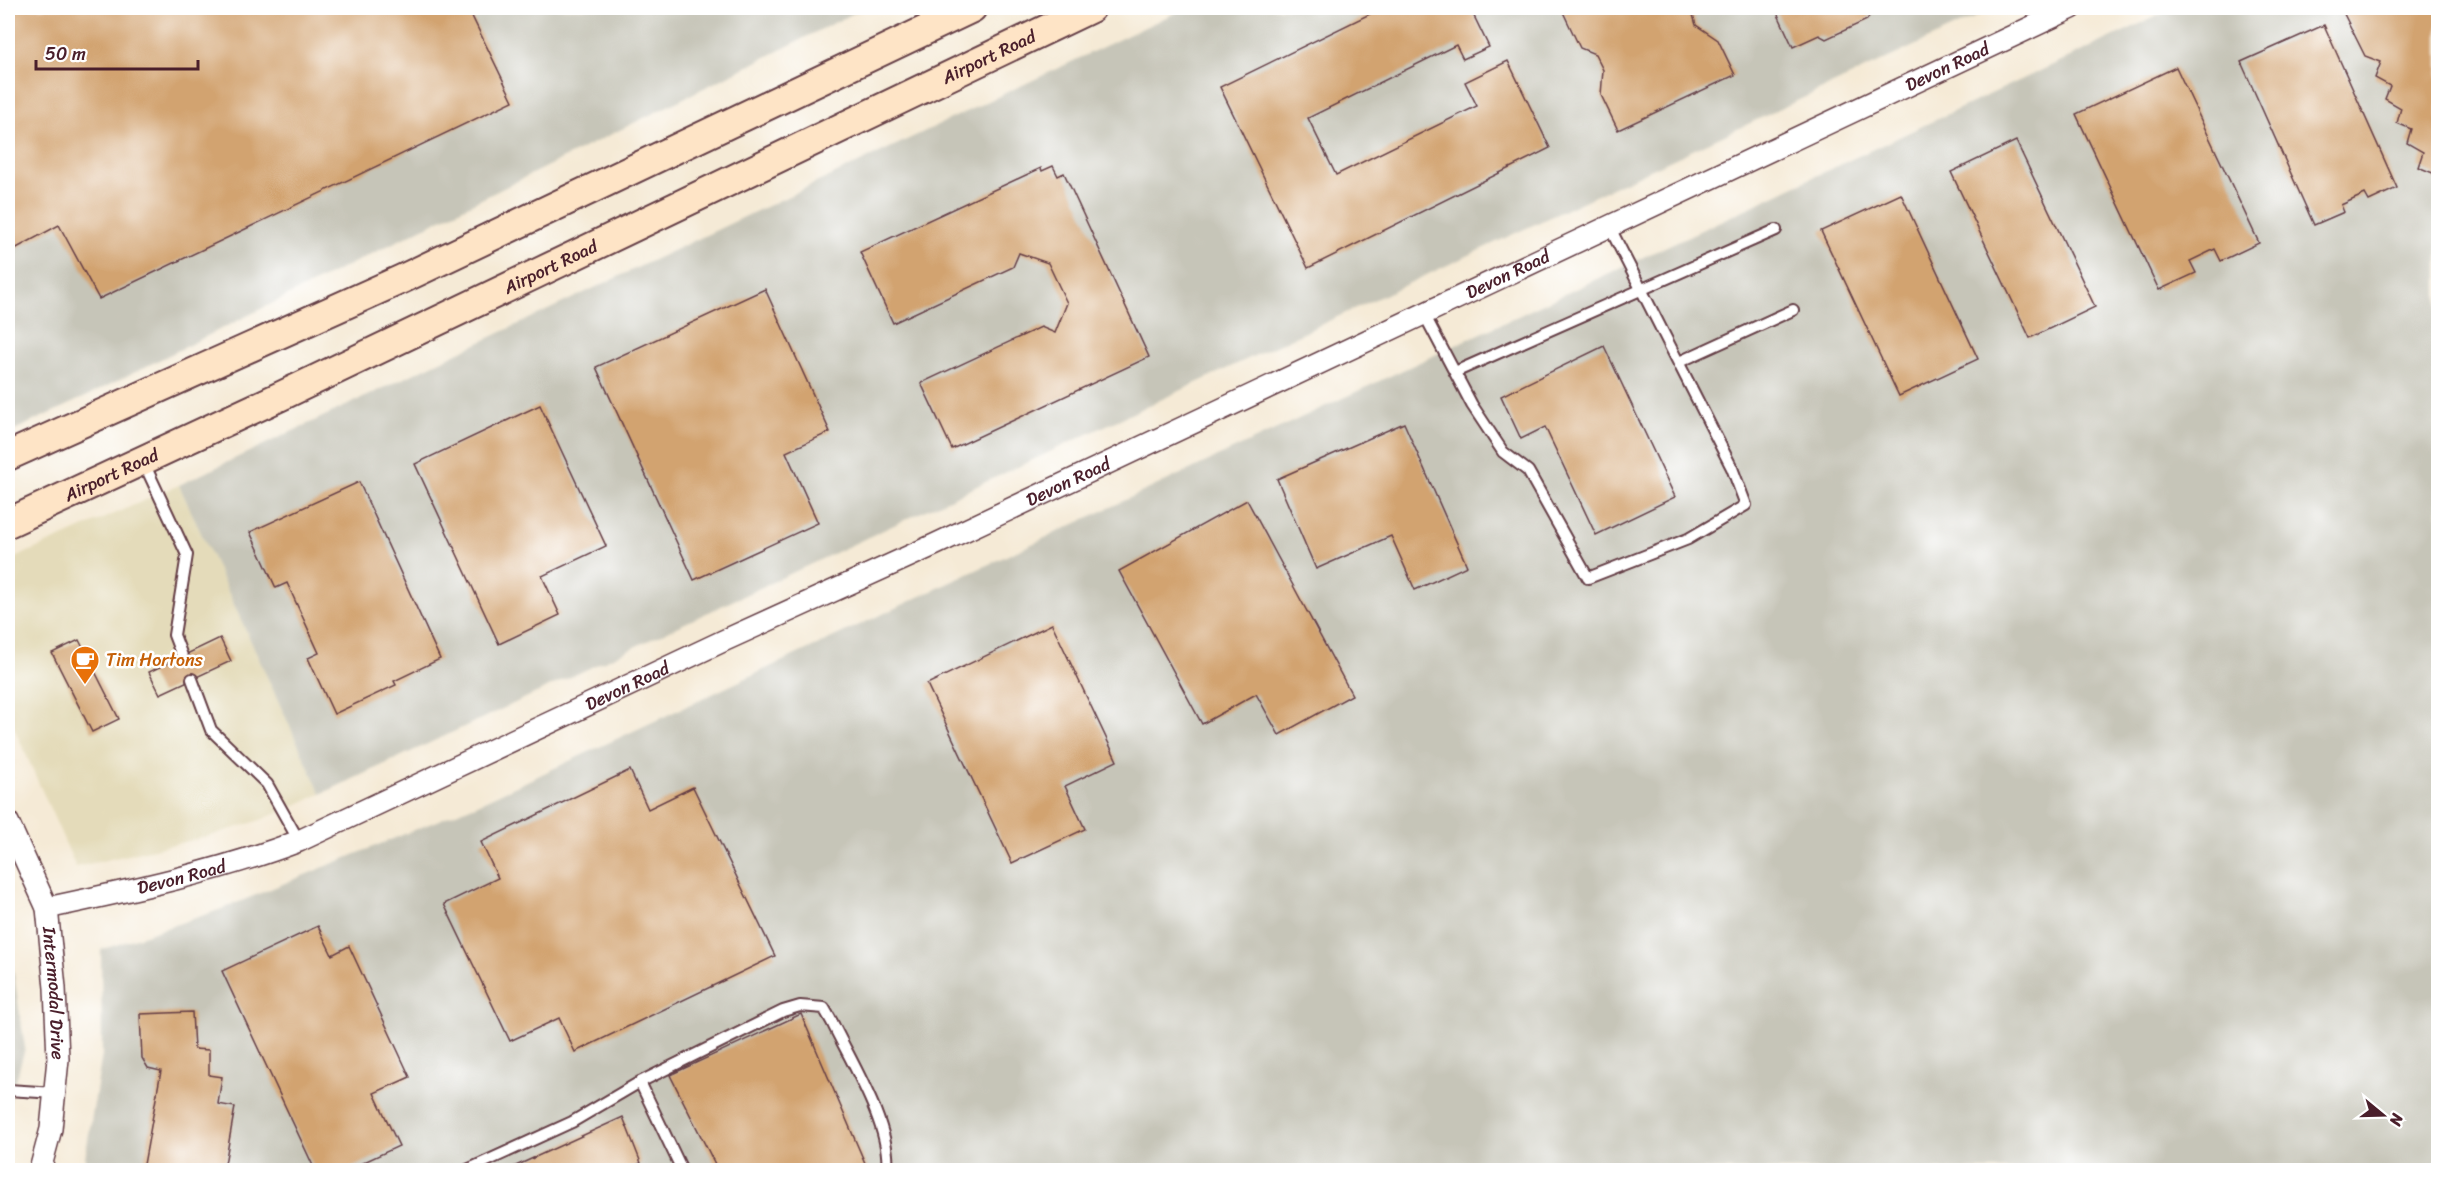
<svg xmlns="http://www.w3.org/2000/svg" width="2446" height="1178" font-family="Sriracha,sans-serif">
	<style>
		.built { fill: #e4dbba }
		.industrial { fill: #c6c5b8 }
		.building { fill: #d2a36f }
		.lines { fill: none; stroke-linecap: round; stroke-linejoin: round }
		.service-casing { stroke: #643d45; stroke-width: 14 }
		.minor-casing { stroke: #643d45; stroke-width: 24 }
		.secondary-casing { stroke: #643d45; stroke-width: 32 }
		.service { stroke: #fff; stroke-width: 10 }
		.minor { stroke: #fff; stroke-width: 21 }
		.secondary { stroke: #fee4c6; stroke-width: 28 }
		.labels { text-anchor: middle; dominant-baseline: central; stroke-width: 5; stroke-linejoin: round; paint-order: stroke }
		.street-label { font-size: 18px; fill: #4a1f2b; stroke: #fff }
		.food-label { font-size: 18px; fill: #c56008; stroke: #fff; text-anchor: start }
	</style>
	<rect width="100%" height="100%" fill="#fff"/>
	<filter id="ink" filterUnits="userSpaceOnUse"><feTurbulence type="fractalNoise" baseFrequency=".0167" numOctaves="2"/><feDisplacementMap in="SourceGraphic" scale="12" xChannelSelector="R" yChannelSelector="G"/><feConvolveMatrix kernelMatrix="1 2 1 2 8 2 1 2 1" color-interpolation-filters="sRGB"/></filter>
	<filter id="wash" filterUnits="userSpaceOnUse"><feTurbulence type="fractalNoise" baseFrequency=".008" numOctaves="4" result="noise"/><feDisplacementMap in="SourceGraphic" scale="24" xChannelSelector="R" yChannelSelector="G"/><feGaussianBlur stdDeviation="1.35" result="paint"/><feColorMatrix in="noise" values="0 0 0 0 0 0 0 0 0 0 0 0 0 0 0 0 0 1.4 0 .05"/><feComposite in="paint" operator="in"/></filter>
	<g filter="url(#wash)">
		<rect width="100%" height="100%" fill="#f5ead6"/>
		<!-- built -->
		<path class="built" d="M179,485L321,794L261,820L210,836L76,867L8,714V561Z"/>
		<!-- industrial -->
		<g class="industrial">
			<path d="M8,8H864L85,397L8,433Z"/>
			<path d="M1185,8H1995L321,794L179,485Z"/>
			<path d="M2174,8H2438V1170H83L102,1055L101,950L222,909L478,804Z"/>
			<path d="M8,934L25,1048L8,1108Z"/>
		</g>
		<g id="blocks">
			<!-- building -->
			<g class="building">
				<path d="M8,8H468L513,101L99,299L59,225L13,250L8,248Z"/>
				<path d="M1382,8H1470L1489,47L1463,59L1456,45L1308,118L1336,175L1477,106L1465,82L1508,61L1550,148L1308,268L1220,87Z"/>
				<path d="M1564,8H1691L1696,25L1718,40L1735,75L1618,130L1601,95L1603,70L1595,54L1580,48L1563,12Z"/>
				<path d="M1775,8H1879L1872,11L1867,20L1826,39L1819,35L1793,47Z"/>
				<path d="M2341,8H2438V186L2433,173L2418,167L2423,152L2407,143L2411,129L2397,123L2401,108L2385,99L2390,86L2375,78L2381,62L2365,56Z"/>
				<path d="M2324,25L2397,188L2369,201L2365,194L2341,205L2344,212L2314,225L2241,62Z"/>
				<path d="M2176,67L2259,243L2221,261L2215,249L2190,261L2196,273L2159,290L2076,114Z"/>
				<path d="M2016,141L2095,307L2030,338L1951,172Z"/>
				<path d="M1053,166L1058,176L1064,173L1149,357L952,449L921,383L1041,327L1055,333L1067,303L1048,263L1019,253L1013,267L893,323L860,252L1041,168L1042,171Z"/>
				<path d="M1901,194L1978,359L1899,396L1821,231Z"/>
				<path d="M765,289L830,432L786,452L818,523L694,580L596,367Z"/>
				<path d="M1604,346L1675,497L1596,535L1545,427L1521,439L1501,396Z"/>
				<path d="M540,405L606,546L542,576L560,615L499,644L415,464Z"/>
				<path d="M1404,423L1467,566L1415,590L1391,536L1316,569L1277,479Z"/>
				<path d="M359,482L440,659L394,681L396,685L334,714L308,658L319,653L287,583L276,588L250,532Z"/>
				<path d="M1247,500L1352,695L1279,735L1256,694L1202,724L1119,571Z"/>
				<path d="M1052,624L1117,761L1065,786L1085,829L1012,863L927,684Z"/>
				<path d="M220,638L231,661L160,694L149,672Z"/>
				<path d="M79,640L119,719L92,732L52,653Z"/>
				<path d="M630,770L648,809L693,787L775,956L575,1052L559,1018L510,1041L444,904L498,878L481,842Z"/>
				<path d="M318,926L332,955L349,946L410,1077L374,1093L399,1146L347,1170H315L222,971Z"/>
				<path d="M192,1012L194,1049L209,1050V1075L222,1077L218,1104L235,1107L224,1170H143L161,1071L148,1068L142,1058L140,1014Z"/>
				<path d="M801,1014L868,1170H718L670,1075Z"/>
				<path d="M623,1117L641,1163L626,1170H507Z"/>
			</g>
		</g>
	</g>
	<g filter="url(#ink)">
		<use href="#blocks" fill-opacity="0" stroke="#643d45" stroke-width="1.5"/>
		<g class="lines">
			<!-- service casing -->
			<g class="service-casing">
				<g id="service">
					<path d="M1424,314L1472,405L1503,452L1528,471L1588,578L1688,539L1746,505L1732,468L1609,226"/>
					<path d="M1679,362L1793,310"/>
					<path d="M1455,372L1776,230"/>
					<path d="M143,461L187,555L174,635L182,656"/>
					<path d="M192,679L211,730L267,784L299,841"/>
					<path d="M640,1082L682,1170"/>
					<path d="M8,1090L55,1093"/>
					<path d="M467,1170L572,1122L640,1082L783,1011L800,1006L824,1008L832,1022C851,1062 892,1127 887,1170"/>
				</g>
			</g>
			<!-- minor casing -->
			<g class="minor-casing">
				<g id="minor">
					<path id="s1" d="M8,822L47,908L55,988L58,1059L51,1129L40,1170"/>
					<path id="s2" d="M47,908C132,890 217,872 299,841L723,641L934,545L2072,8"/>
				</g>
			</g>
			<!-- secondary casing -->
			<g class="secondary-casing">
				<g id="secondary">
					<path d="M8,456L402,279L972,8"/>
					<path id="s3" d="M8,523L281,396L1091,8"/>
				</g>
			</g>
			<!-- service -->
			<use href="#service" class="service"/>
			<!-- minor -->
			<use href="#minor" class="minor"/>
			<!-- secondary -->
			<use href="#secondary" class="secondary"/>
		</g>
	</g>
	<!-- icons -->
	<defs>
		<g id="cafe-pin" transform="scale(1.5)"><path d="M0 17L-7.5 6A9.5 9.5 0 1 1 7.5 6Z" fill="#e8710a" stroke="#fff"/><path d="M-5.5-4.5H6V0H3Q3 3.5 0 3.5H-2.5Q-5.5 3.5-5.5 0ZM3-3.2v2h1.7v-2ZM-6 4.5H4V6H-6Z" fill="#fff"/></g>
	</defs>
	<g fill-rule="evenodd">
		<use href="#cafe-pin" x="85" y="660"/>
	</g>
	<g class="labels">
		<!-- street labels -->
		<g class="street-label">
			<text stroke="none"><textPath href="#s3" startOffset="1086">Airport Road</textPath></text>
			<text stroke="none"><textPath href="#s2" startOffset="2082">Devon Road</textPath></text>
			<text stroke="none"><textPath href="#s3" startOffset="600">Airport Road</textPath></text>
			<text stroke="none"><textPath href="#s2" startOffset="1596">Devon Road</textPath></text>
			<text stroke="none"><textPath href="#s3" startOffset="114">Airport Road</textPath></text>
			<text stroke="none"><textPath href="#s2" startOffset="1110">Devon Road</textPath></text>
			<text stroke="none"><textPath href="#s2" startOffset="624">Devon Road</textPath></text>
			<text stroke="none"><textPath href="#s2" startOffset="138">Devon Road</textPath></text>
			<text stroke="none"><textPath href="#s1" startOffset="180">Intermodal Drive</textPath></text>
		</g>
		<!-- food labels -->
		<g class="food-label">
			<text x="106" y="660">Tim Hortons</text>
		</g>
	</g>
	<!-- margin -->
	<rect width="2446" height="1178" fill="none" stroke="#fff" stroke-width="30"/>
	<!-- north arrow -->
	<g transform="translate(2383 1115) rotate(109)" stroke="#ffffff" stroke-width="4.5" paint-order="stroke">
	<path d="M0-4.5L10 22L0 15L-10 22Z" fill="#4a1f2b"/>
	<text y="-9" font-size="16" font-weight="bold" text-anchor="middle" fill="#4a1f2b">N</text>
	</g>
	<!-- scale -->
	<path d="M36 60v9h162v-9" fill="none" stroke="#4a1f2b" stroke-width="3"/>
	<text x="45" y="60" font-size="18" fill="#4a1f2b" stroke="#ffffff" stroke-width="4.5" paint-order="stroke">50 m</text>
</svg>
